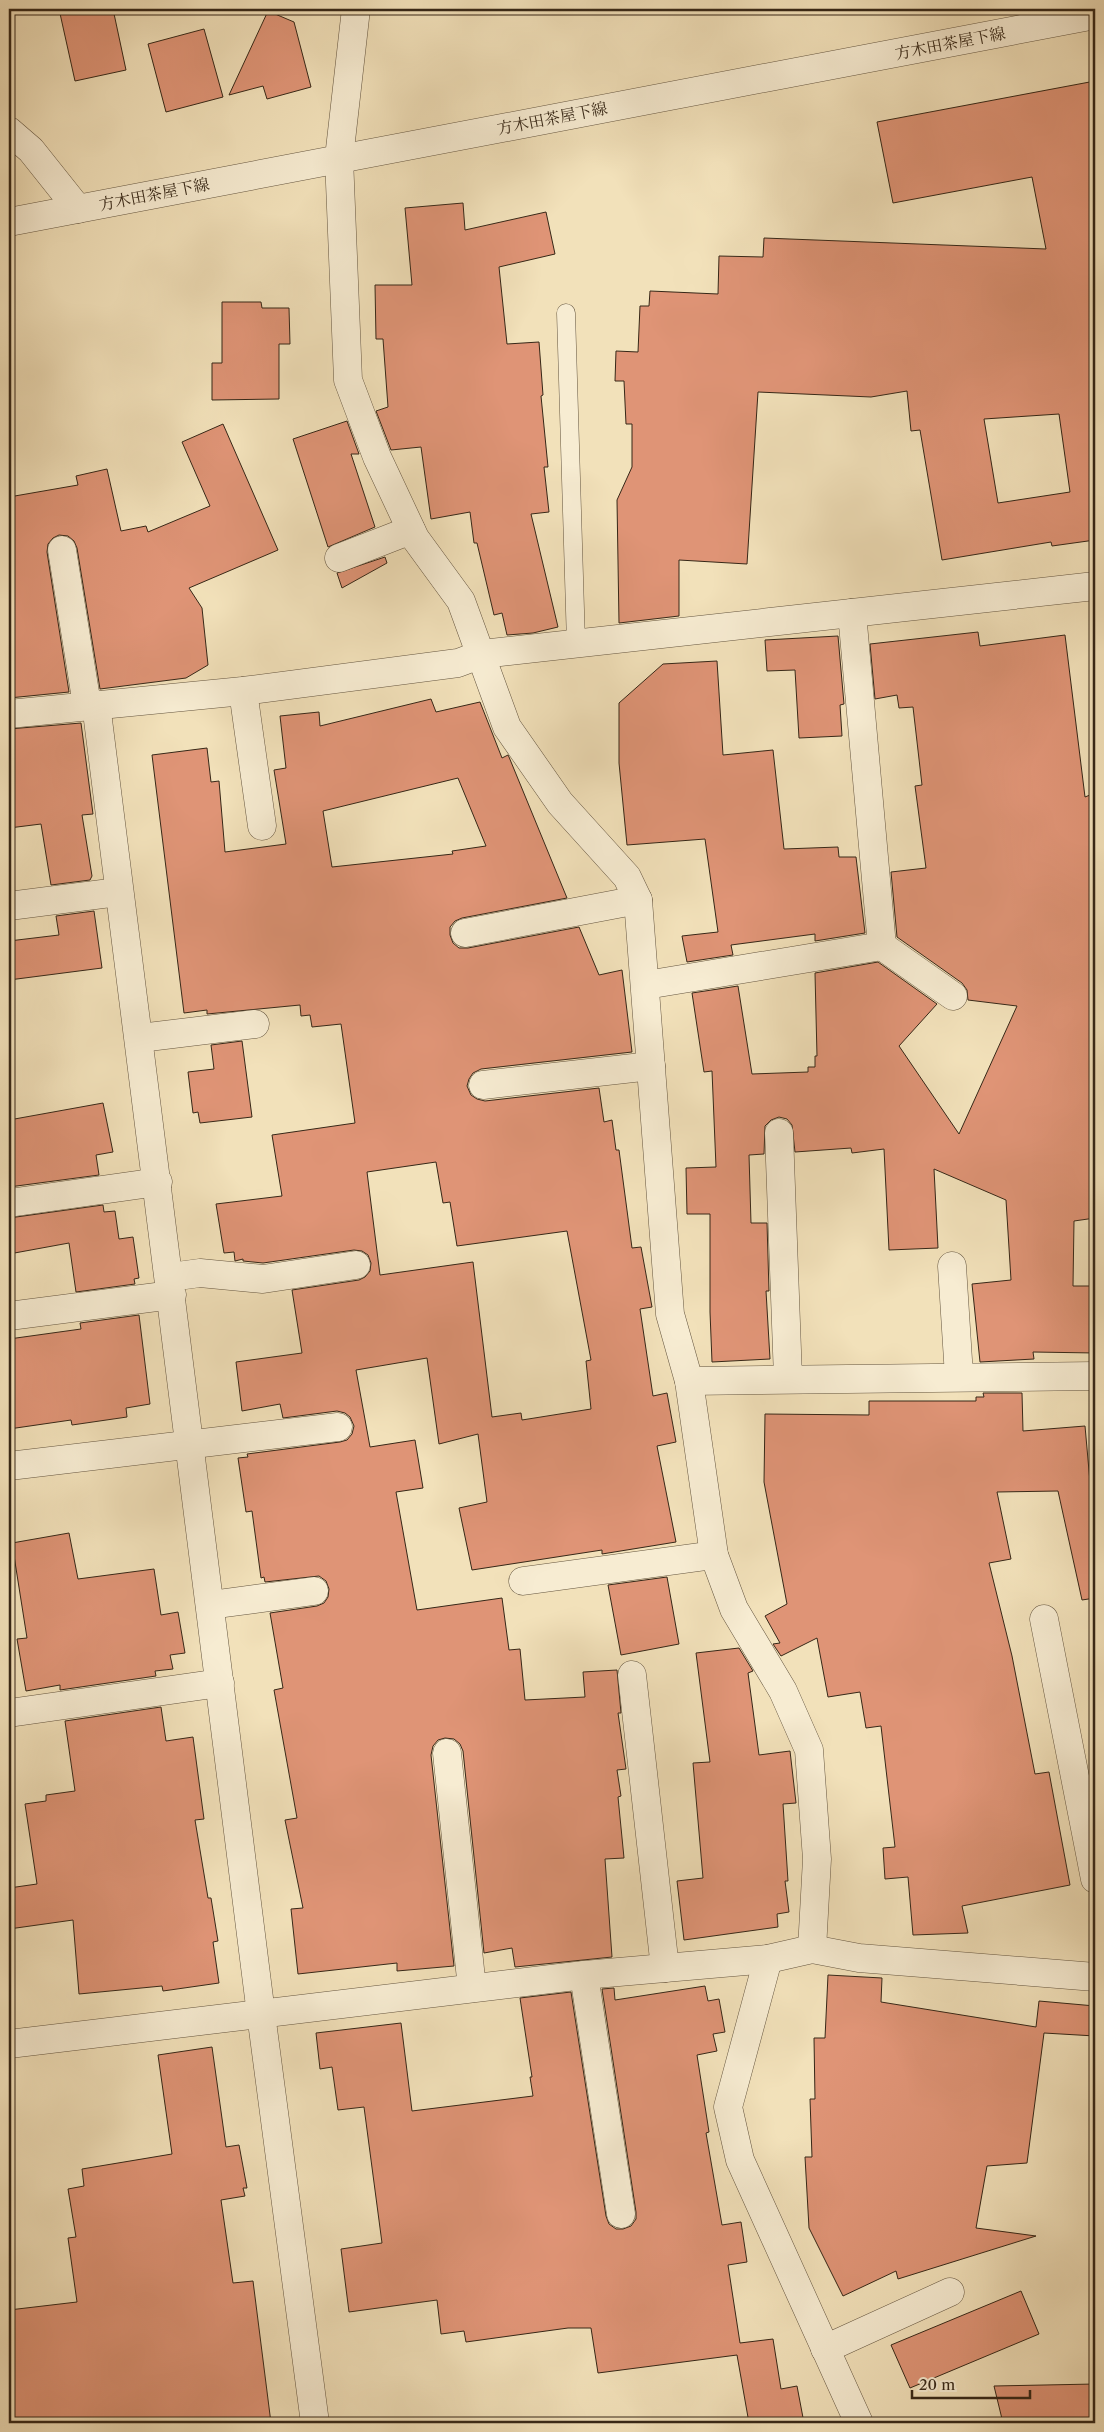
<svg xmlns="http://www.w3.org/2000/svg" width="1104" height="2432" font-family="'Libre Caslon Text','Noto Serif JP',serif">
	<style>
		.building { fill: #df9476; stroke: #362717; fill-rule: evenodd }
		.lines { fill: none; stroke-linecap: round; stroke-linejoin: round }
		.service-casing { stroke: #655640; stroke-width: 19 }
		.minor-casing { stroke: #655640; stroke-width: 29 }
		.tertiary-casing { stroke: #655640; stroke-width: 29 }
		.service { stroke: #f7ecd2; stroke-width: 18 }
		.minor { stroke: #f7ecd2; stroke-width: 28 }
		.tertiary { stroke: #f7ecd2; stroke-width: 28 }
		.labels { text-anchor: middle; dominant-baseline: central; stroke-width: 5; stroke-linejoin: round; paint-order: stroke }
		.street-label { font-size: 16px; fill: #362717; stroke: #f7ecd2 }
	</style>
	<rect width="100%" height="100%" fill="#f2e1ba"/>
	<filter id="stains"><feTurbulence type="fractalNoise" baseFrequency=".004" numOctaves="4"/><feColorMatrix values="0 0 0 0 .2 0 0 0 0 .09 0 0 0 0 .02 0 0 0 .5 -.17"/></filter>
	<radialGradient id="worn" r=".72"><stop offset=".6" stop-color="#630" stop-opacity="0"/><stop offset="1" stop-color="#630" stop-opacity=".3"/></radialGradient>
	<!-- building -->
	<g class="building">
		<path d="M59,9H113L126,70L75,81Z"/>
		<path d="M268,11L294,22L311,87L267,99L263,86L229,95Z"/>
		<path d="M204,29L223,97L166,112L148,44Z"/>
		<path d="M1095,81V540L1052,546L1051,542L942,560L920,430L911,431L907,391L871,397L758,392L747,564L679,560V616L619,623L617,500L632,467V424H626L624,381H615L616,351L638,352L640,306H649L650,291L718,294L719,256L763,257L764,238L1046,249L1032,177L893,203L877,122ZM1059,414L1070,492L998,503L984,419Z"/>
		<path d="M463,203L465,230L546,212L555,254L499,267L507,344L539,342L543,395L541,396L548,467H544L549,512L531,514L558,627L533,633L507,635L502,613L494,615L477,543H474L470,512L431,519L421,447L391,450L376,411L388,407L383,339H376L375,285H412L405,208Z"/>
		<path d="M222,302H261L262,308H289L290,344H279V399L212,400V363H222Z"/>
		<path d="M347,421L359,454H351L375,527L328,547L293,439Z"/>
		<path d="M223,424L278,550L189,588L202,608L208,665L186,678L100,689L77,548L74,541L68,536L59,535L53,538L48,544L47,552L69,692L9,698V497L78,485L76,476L107,469L121,531L146,526L148,532L210,506L182,442Z"/>
		<path d="M385,557L387,563L342,588L337,573Z"/>
		<path d="M978,632L980,646L1065,635L1085,797L1095,793V1218L1074,1221L1073,1286H1095V1353L1033,1352L1034,1359L980,1362L972,1284L1011,1280L1006,1200L934,1169L938,1248L889,1250L884,1149L852,1153L851,1148L795,1152L792,1125L787,1119L779,1117L771,1120L765,1126L764,1154L749,1155L751,1223H767L769,1291H766L770,1359L712,1362L710,1312V1214H687L686,1168L716,1167L712,1071L704,1072L692,993L738,986L752,1074L808,1072V1067H815V1056H817L815,973L878,962L937,1004L899,1046L959,1134L1017,1006L968,1000L967,990L962,983L897,937L891,872L926,868L915,786L922,785L913,707L899,708L897,695L875,699L870,644Z"/>
		<path d="M838,636L844,704L840,705L842,736L799,738L795,670L767,671L765,640Z"/>
		<path d="M717,661L723,755L773,750L784,849L838,847L839,857H856L865,933L815,941V934L731,945L733,955L687,962L682,936L718,932L705,839L627,845L619,763V703L663,664Z"/>
		<path d="M431,699L436,712L480,702L502,758L508,755L509,757L567,898L462,918L455,921L450,927V935L453,943L459,948H468L579,927L599,975L622,970L632,1052L481,1069L473,1073L469,1079L467,1086L471,1095L477,1099L485,1101L599,1088L604,1122L612,1120L616,1150H619L632,1248L641,1247L652,1307L640,1309L653,1396L667,1393L676,1442L657,1446L676,1542L602,1554V1550L472,1570L459,1508L487,1502L478,1434L439,1444L427,1358L356,1370L370,1447L415,1440L423,1488L396,1492L417,1610L502,1598L509,1650L520,1649L525,1700L585,1697L583,1672L617,1670L621,1713H618L626,1769L617,1770L621,1796L618,1797L624,1858L605,1859L612,1957L515,1967L512,1948L484,1953L463,1751L460,1744L454,1739L445,1738L438,1740L433,1746L431,1755L454,1966L397,1971V1963L298,1974L291,1909L303,1908L285,1820L297,1818L274,1690L283,1688L270,1613L317,1606L324,1603L328,1597L329,1589L326,1581L319,1576L265,1582L264,1577L261,1578L252,1511L246,1512L238,1458L248,1457L247,1454L340,1442L347,1440L352,1434L354,1426L350,1417L345,1413L337,1411L283,1418L280,1404L242,1411L236,1362L302,1353L292,1290L359,1280L365,1277L370,1271L371,1263L368,1255L362,1251L354,1250L263,1263L243,1261V1259L235,1261L234,1252L224,1253L216,1204L282,1196L272,1135L355,1123L341,1024L312,1027L310,1015L301,1016L300,1005L207,1014V1010L184,1013L152,755L207,748L211,782L219,781L225,852L286,844L274,770L286,768L280,716L319,712L320,726ZM458,778L486,846L452,851L453,854L332,867L323,811ZM436,1162L443,1203L450,1202L457,1246L567,1231L591,1360L586,1361L591,1409L522,1420L521,1413L492,1417L473,1262L380,1275L367,1172Z"/>
		<path d="M81,723L93,814L82,815L92,876L90,880L51,885L41,824L9,828V729Z"/>
		<path d="M94,911L102,968L9,980V941L59,935L56,916Z"/>
		<path d="M242,1041L252,1117L200,1123L198,1112L193,1113L188,1072L214,1069L211,1045Z"/>
		<path d="M103,1103L113,1152L96,1155L99,1175L9,1187V1120Z"/>
		<path d="M103,1205L104,1212L115,1211L119,1239L133,1237L139,1278L134,1279L135,1284L76,1292L69,1243L9,1254V1218Z"/>
		<path d="M139,1315L150,1404L126,1408L127,1417L72,1425L71,1420L9,1429V1339L81,1329L80,1323Z"/>
		<path d="M983,1393H1022L1023,1431L1085,1426L1090,1482L1095,1480V1598L1082,1600L1058,1491L997,1492L1011,1559L989,1563L1012,1656L1035,1774L1049,1772L1070,1885L962,1906L968,1933L913,1935L908,1877L885,1879L883,1848L895,1847L881,1726L866,1728L860,1692L828,1697L817,1638L781,1656L773,1644L780,1643L765,1616L787,1604L764,1482L765,1414L869,1415V1401H976V1397H984Z"/>
		<path d="M69,1533L78,1579L154,1569L161,1615L178,1612L185,1653L170,1655L173,1669L155,1671L156,1676L60,1690V1685L26,1691L17,1639L27,1638L12,1543Z"/>
		<path d="M667,1577L679,1644L621,1655L608,1585Z"/>
		<path d="M739,1648L753,1671L748,1673L759,1755L790,1751L796,1803L783,1804L788,1881H785L789,1912L777,1914L778,1927L684,1940L677,1881L703,1878L693,1763L710,1762L696,1653Z"/>
		<path d="M161,1707L166,1741L193,1737L204,1819L195,1820L208,1898H211L218,1941L213,1942L219,1983L163,1991L162,1986L79,1994L73,1920L9,1929V1888L37,1884L25,1804L46,1801V1795L75,1791L65,1721Z"/>
		<path d="M828,1975L882,1978L881,2002L1036,2027L1039,2001L1095,2006V2036L1044,2033L1027,2163L987,2166L976,2228L1036,2236L898,2279L896,2271L843,2296L809,2228L805,2157H812L810,2099H815L814,2038H825Z"/>
		<path d="M705,1986L708,2001L719,1999L725,2032L713,2034L717,2051L697,2055L709,2132L706,2133L722,2225L741,2222L747,2262L728,2265L740,2343L773,2339L781,2389L797,2386L804,2423H749L737,2355L598,2373L591,2328H568L466,2342L464,2331L441,2334L437,2300L349,2312L341,2249L382,2243L364,2107L338,2110L332,2067L320,2069L316,2033L401,2023L412,2111L533,2096L530,2077H532L520,1998L571,1992L606,2216L609,2224L616,2229H623L631,2226L636,2219V2212L602,1989L614,1988L615,2000Z"/>
		<path d="M212,2047L226,2147L239,2145L247,2188H243L245,2196L221,2200L233,2283L253,2281L271,2423H9V2310L77,2302L68,2238L76,2237L68,2189L84,2186L82,2169L172,2154L158,2055Z"/>
		<path d="M1021,2291L1039,2334L910,2388L891,2345Z"/>
		<path d="M1095,2384V2423H1003L994,2386Z"/>
	</g>
	<g class="lines">
		<!-- service casing -->
		<g class="service-casing">
			<path id="service" d="M566,313L576,643"/>
		</g>
		<!-- minor casing -->
		<g class="minor-casing">
			<g id="minor">
				<path d="M356,9L339,158L348,380L377,457L415,538L461,601L507,727L560,803L627,877L638,900L670,1314L689,1381L714,1555L734,1609L783,1691L809,1750L817,1859L812,1949"/>
				<path d="M9,131L31,150L78,209"/>
				<path d="M62,550L87,705"/>
				<path d="M339,558L411,530"/>
				<path d="M243,691L262,826"/>
				<path d="M96,704L261,2014L315,2423"/>
				<path d="M9,714L243,691L458,663L482,654L1095,586"/>
				<path d="M9,906L118,892"/>
				<path d="M465,933L638,900"/>
				<path d="M882,946L953,996"/>
				<path d="M646,985L882,946L852,613"/>
				<path d="M140,1038L255,1024"/>
				<path d="M483,1085L651,1066"/>
				<path d="M779,1133L788,1378"/>
				<path d="M9,1203L158,1182"/>
				<path d="M952,1266L959,1376"/>
				<path d="M170,1277L200,1273L263,1279L356,1265"/>
				<path d="M9,1316L172,1295"/>
				<path d="M689,1381L1095,1376"/>
				<path d="M9,1466L338,1427"/>
				<path d="M523,1581L714,1555"/>
				<path d="M210,1605L314,1591"/>
				<path d="M1044,1619L1095,1879"/>
				<path d="M632,1675L665,1968"/>
				<path d="M9,1713L220,1683"/>
				<path d="M447,1753L472,1988"/>
				<path d="M768,1959L728,2107L740,2160L859,2423"/>
				<path d="M584,1975L621,2214"/>
				<path d="M9,2044L584,1975L768,1959L812,1949L859,1958L1095,1977"/>
				<path d="M825,2349L950,2292"/>
			</g>
		</g>
		<!-- tertiary casing -->
		<g class="tertiary-casing">
			<path id="tertiary" d="M9,222L1095,15"/>
		</g>
		<!-- service -->
		<use href="#service" class="service"/>
		<!-- minor -->
		<use href="#minor" class="minor"/>
		<!-- tertiary -->
		<use href="#tertiary" class="tertiary"/>
	</g>
	<g class="labels">
		<!-- street labels -->
		<g class="street-label">
			<text transform="translate(950 43) rotate(-11)">方木田茶屋下線</text>
			<text transform="translate(552 118) rotate(-11)">方木田茶屋下線</text>
			<text transform="translate(154 194) rotate(-11)">方木田茶屋下線</text>
		</g>
	</g>
	<!-- margin -->
	<rect width="1104" height="2432" fill="none" stroke="#f2e1ba" stroke-width="30"/>
	<rect x="10" y="10" width="1084" height="2412" fill="none" stroke="#362717" stroke-width="2.5"/>
	<rect x="15" y="15" width="1074" height="2402" fill="none" stroke="#362717"/>
	<!-- scale -->
	<path d="M912 2390v8h118v-8" fill="none" stroke="#362717" stroke-width="2.5"/>
	<text x="919" y="2390" font-size="15" fill="#362717" stroke="#f7ecd2" stroke-width="4" paint-order="stroke">20 m</text>
	<rect width="100%" height="100%" filter="url(#stains)"/>
	<rect width="100%" height="100%" fill="url(#worn)"/>
</svg>
